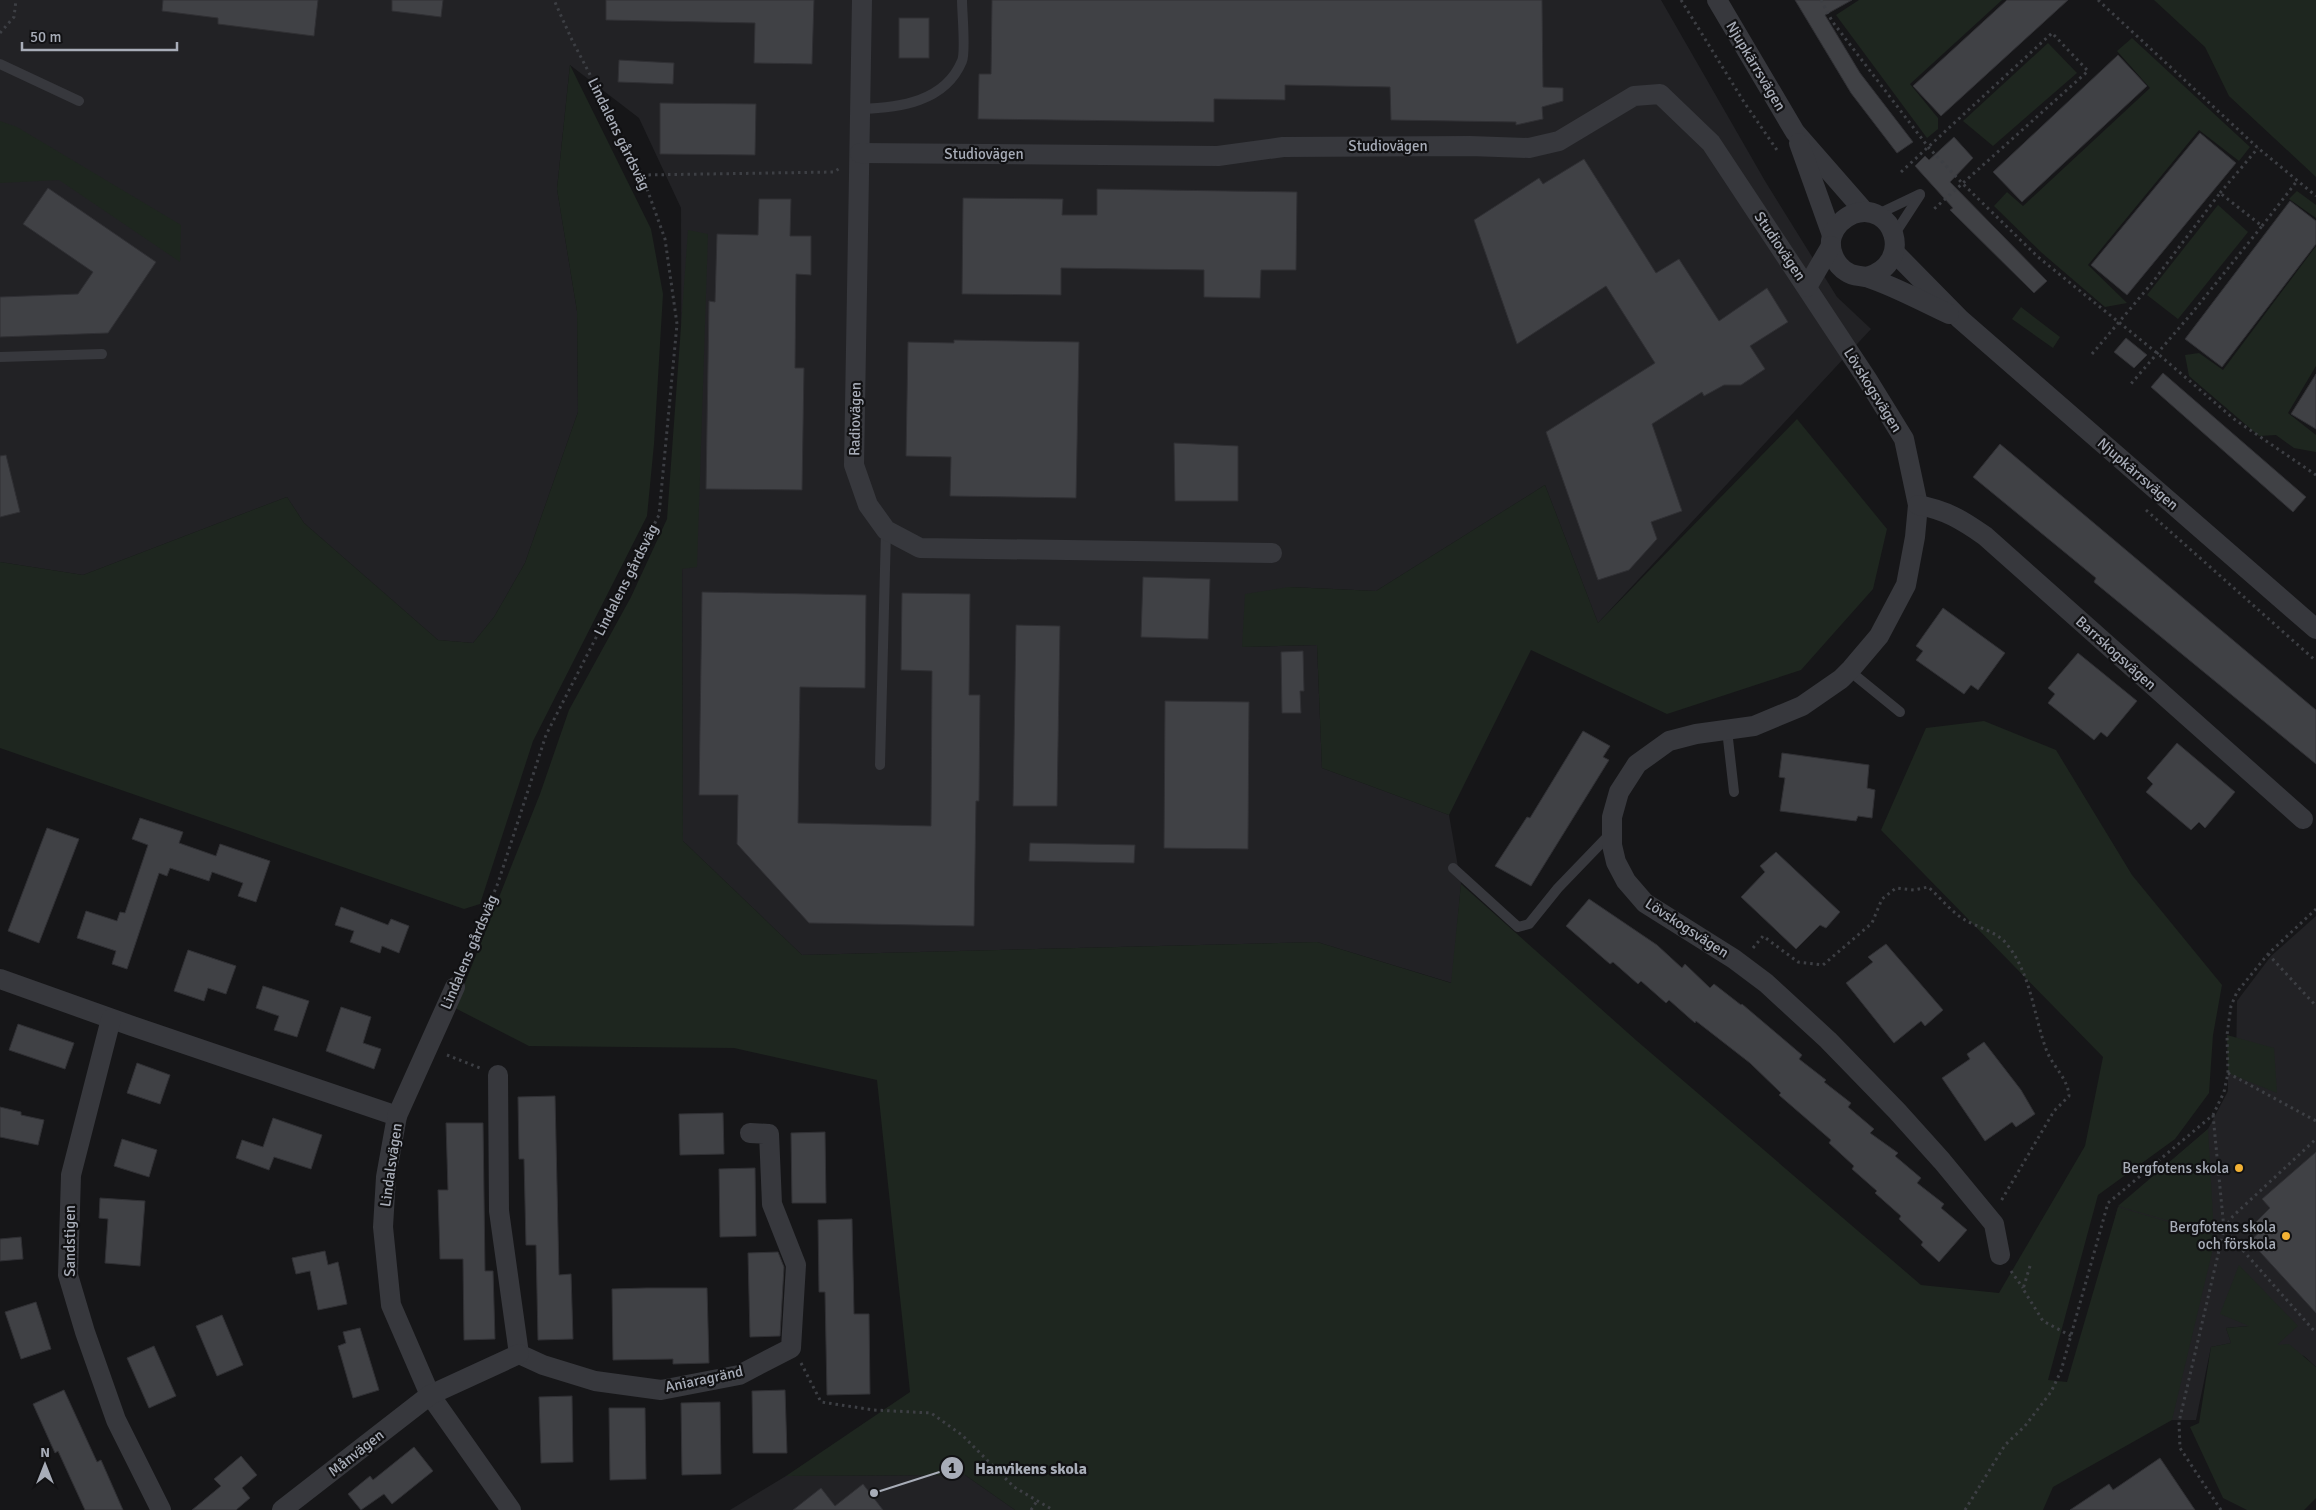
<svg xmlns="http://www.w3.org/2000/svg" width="2316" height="1510" font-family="Signika,sans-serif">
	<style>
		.built { fill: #222225 }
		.green { fill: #1e261f }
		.building { fill: #404145; stroke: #303034 }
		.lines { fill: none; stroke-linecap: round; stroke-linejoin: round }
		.path { stroke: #3d3f44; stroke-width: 3; stroke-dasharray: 2.5 4; stroke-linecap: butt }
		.service { stroke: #37383d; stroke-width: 10 }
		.minor { stroke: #37383d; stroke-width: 20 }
		.poi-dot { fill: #f2b134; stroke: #111113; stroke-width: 2 }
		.labels { text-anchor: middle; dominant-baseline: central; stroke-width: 4.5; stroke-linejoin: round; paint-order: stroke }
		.street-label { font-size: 15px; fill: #a8adb8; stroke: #111113 }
		.poi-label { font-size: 15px; fill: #a8adb8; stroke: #111113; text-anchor: end }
		.leader { fill: none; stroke: #a8adb8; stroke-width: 2 }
		.callout-dot { fill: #a8adb8; stroke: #111113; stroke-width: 2 }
		.mark-label { font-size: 15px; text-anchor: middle; font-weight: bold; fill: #111 }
		.callout-label { font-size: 16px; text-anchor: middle; font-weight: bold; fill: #a8adb8; stroke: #111113; stroke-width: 4.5; stroke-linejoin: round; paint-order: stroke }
	</style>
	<rect width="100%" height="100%" fill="#161618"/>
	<!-- built -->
	<g class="built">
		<path d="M0,0H1661L1765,181L1837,297L1871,329L1598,623L1545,485L1376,591L1289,587L1242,647L1317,645L1322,768L1449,815L1461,884L1452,983L1317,942L802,955L683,841L681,208L639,118L570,65L557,189L577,311L578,412L525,563L494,617L473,643L438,640L304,523L287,497L83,575L0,562Z"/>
		<path d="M2316,916V1367L2304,1356L2272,1346L2250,1326L2226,1328L2231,1343L2211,1347L2196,1420H2172L2072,1382L2118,1207L2208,1129L2228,1091V1073L2236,1063L2237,1001L2271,956Z"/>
		<path d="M965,1475L1015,1510H730L786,1476Z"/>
	</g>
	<!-- green -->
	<g class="green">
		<path d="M1859,0H2002L1910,84L1938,118V129L1927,138L1836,15Z"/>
		<path d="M2154,0H2316V177L2229,96L2205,47Z"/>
		<path d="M2132,38L2250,147L2239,161L2199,130L2088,265L2127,303L2105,307L2042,253L1994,206L2007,192L2023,206L2150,88L2117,51Z"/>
		<path d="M2048,43L2077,73L1993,146L1963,121Z"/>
		<path d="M570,65L651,229L663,294L654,444L647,516L533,741L480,904L464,909L0,748V562L83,575L287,497L304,523L438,640L473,643L494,617L525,563L578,412L577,311L557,189Z"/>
		<path d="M0,121L17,127L181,225L180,262L59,180L0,183Z"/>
		<path d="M2297,191L2316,205V218L2289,199Z"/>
		<path d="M2218,205L2248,232L2178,319L2147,295Z"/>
		<path d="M688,230L708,234L697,567L682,569L683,841L802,955L1317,942L1451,983L1461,884L1637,1041L1921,1285L1999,1293L2085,1146L2103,1057L1881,830L1926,728L1984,721L2056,750L2132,875L2222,985L2213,1035L2209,1093L2175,1139L2098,1195L2048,1380L2067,1382L2118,1207L2216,1236L2172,1420L2053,1487L2043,1510H1015L965,1475L786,1476L910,1392L877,1080L734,1048L529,1046L455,1008L540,794L569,710L631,597L667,519Z"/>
		<path d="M2316,246V366L2288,413L2316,435V452L2294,448L2276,435L2259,436L2189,376L2185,355L2199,353L2223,370Z"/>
		<path d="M2021,307L2060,337L2053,348L2012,319Z"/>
		<path d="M1797,419L1887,529L1873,589L1801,670L1667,714L1531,650L1449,815L1322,768L1317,645L1242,647L1245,594L1289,587L1376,591L1545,485L1598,623Z"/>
		<path d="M2227,1035L2274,1048L2277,1093L2228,1073Z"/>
		<path d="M2208,1129L2214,1234L2118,1206Z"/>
		<path d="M2239,1265L2298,1326L2277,1345L2289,1344L2316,1367V1498L2304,1510H2247L2223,1498L2190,1427L2199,1423L2211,1347L2231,1343L2226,1328L2249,1326L2220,1314Z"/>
	</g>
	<!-- building -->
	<g class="building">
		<path d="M163,0H318L314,36L218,24V18L162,11Z"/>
		<path d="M392,0H443L441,17L392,11Z"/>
		<path d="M606,0H814L812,64L754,63L755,23L606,20Z"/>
		<path d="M992,0H1542L1543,87L1563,88V101L1542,107L1543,119L1516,125V122L1391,120L1390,87L1285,85V100L1214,99V122L978,119L979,74H991Z"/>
		<path d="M1795,0H1852L1825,15L1860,73L1913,142L1897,153L1851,93Z"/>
		<path d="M2007,0H2068L1941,116L1913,86Z"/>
		<rect x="899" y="18" width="30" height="40"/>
		<path d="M2118,55L2147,86L2022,202L1993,172Z"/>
		<path d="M619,60L674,63L673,84L618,82Z"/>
		<path d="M660,103L756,104L755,155L660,154Z"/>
		<path d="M2200,133L2236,163L2127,295L2091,265Z"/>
		<path d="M1954,137L1973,158L1950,182L2047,281L2034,293L1950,210L1953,208L1915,166L1925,156L1929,160Z"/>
		<path d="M1584,159L1656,273L1679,259L1719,321L1767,288L1788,322L1750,346L1765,369L1741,385H1724L1704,396L1702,392L1652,424L1682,511L1651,522L1657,539L1629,570L1598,580L1546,432L1655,363L1606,286L1517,344L1474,220L1539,178L1543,184Z"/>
		<path d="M48,188L156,262L108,333L0,337V297L78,294L93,272L23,224Z"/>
		<path d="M1097,189L1297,192L1296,270H1261L1260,298L1204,297V270L1061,268V295L962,294L963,198L1063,199L1062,215H1097Z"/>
		<path d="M759,199H791L790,236H811V275L796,274L795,368H804L802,490L706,489L709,301L715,302L717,234L758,235Z"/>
		<path d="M2290,201L2316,221V244L2222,367L2185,339Z"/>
		<path d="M2126,338L2147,355L2134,368L2114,352Z"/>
		<path d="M954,340L1079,342L1076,498L950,496L951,457L906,456L908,342L954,343Z"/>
		<path d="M2163,373L2306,497L2293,512L2151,387Z"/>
		<path d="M2316,374V429L2291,414Z"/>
		<path d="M1174,443L1238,446V501H1175Z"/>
		<path d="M2000,444L2316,710V764L2094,582L2096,578L1973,477Z"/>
		<path d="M6,455L20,512L0,517V456Z"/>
		<path d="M1143,577L1210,579L1208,639L1141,637Z"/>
		<path d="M702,592L866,595L865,688L800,687L798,823L931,826L932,671L901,670L902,593L970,594L969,695H980L979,801H976L974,926L809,923L737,844L738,795H699Z"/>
		<path d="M1943,608L2005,653L1978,690L1971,685L1964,694L1916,660L1923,651L1916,646Z"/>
		<path d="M1016,625L1060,626L1057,806H1013Z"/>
		<path d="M1303,651L1304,691H1300L1301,713H1282L1281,652Z"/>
		<path d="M2078,653L2137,701L2107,737L2101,732L2094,740L2048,703L2055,694L2048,688Z"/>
		<path d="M1165,701L1249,702L1248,849L1164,848Z"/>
		<path d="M1583,731L1610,746L1603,757L1609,760L1531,886L1495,866L1527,817L1530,818Z"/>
		<path d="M2177,743L2235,792L2205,828L2199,822L2191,830L2146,792L2153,784L2147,778Z"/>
		<path d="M1782,753L1869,765L1867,788L1875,790L1872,818L1858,816L1856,821L1780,811L1785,778L1779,777Z"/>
		<path d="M140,818L183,832L179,843L216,856L220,844L270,861L256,902L238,896L243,883L212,872L209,881L170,868L167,876L159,873L127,969L112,964L116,951L77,938L86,911L117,921L120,912L125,913L148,845L132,839Z"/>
		<path d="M47,828L79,839L39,943L8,931Z"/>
		<path d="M1030,843L1135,845L1134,863L1029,861Z"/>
		<path d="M1776,852L1840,912L1826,928L1820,925L1796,949L1741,897L1765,872L1760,866Z"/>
		<path d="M1589,899L1657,945L1682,968L1685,964L1710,988L1714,984L1741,1005L1742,1004L1802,1055L1799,1059L1826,1080L1824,1082L1851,1103L1848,1107L1874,1129L1870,1133L1898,1153L1895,1156L1921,1178L1917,1183L1944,1204L1941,1208L1967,1230L1939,1262L1921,1245L1923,1242L1899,1219L1901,1216L1875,1193L1877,1191L1852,1169L1854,1166L1829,1143L1831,1140L1779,1095L1781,1093L1750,1063L1696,1021L1695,1023L1669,1000L1666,1003L1641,981L1638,984L1613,962L1610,964L1566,926Z"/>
		<path d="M341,907L388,925L391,919L409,926L399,953L382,946L380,953L350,942L354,931L335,925Z"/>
		<path d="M1886,944L1943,1010L1925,1026L1921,1021L1894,1043L1846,983L1873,962L1868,957Z"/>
		<path d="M188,950L236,966L226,994L208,988L204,1001L174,991Z"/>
		<path d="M263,986L309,1001L297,1037L274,1030L279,1016L256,1008Z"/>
		<path d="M341,1007L371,1017L363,1043L381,1049L374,1069L326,1051Z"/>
		<path d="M18,1024L74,1043L65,1069L9,1050Z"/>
		<path d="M1984,1042L2021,1090L2035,1114L2016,1127L2012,1122L1985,1141L1942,1078L1970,1059L1967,1054Z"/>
		<path d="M137,1063L170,1075L160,1104L127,1093Z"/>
		<path d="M555,1096L559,1275L571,1274L573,1339L538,1340L536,1245H526L524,1159H519L518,1097Z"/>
		<path d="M0,1107L21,1112V1115L44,1120L38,1145L0,1137Z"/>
		<path d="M723,1113L724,1154L680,1155L679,1114Z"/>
		<path d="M273,1118L322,1135L311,1169L274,1157L269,1170L236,1158L242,1140L263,1147Z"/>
		<path d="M446,1123H483L485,1271H493L495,1339L464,1340L463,1259H440L438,1190H448Z"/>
		<path d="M825,1132L826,1203H792L791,1133Z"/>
		<path d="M122,1139L157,1150L149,1177L114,1166Z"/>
		<path d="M2316,1152V1313L2250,1241L2261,1231L2254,1224L2270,1208L2262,1199Z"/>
		<path d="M755,1168L756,1236L720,1237L719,1169Z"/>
		<path d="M100,1198L145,1201L140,1266L105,1263L108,1219L99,1218Z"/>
		<path d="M852,1219L854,1314H869L870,1394L827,1395L825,1292H819L818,1220Z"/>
		<path d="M21,1237L23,1259L0,1261V1239Z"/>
		<path d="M325,1251L328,1265L338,1262L347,1304L318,1310L310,1271L296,1274L292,1258Z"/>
		<path d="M778,1252L784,1267L780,1336L750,1337L748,1253Z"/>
		<path d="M646,1288H707L709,1363L673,1364V1359L613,1360L612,1289Z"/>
		<path d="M36,1302L51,1349L21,1359L5,1312Z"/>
		<path d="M222,1315L243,1365L217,1376L196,1326Z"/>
		<path d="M360,1328L379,1390L353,1398L338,1346L346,1343L343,1332Z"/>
		<path d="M154,1346L176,1396L149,1408L127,1358Z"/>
		<path d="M64,1390L97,1462L101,1460L123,1510H85L58,1451L55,1453L33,1404Z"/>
		<path d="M785,1390L787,1453H753L752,1391Z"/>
		<path d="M572,1396L573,1462L541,1463L539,1397Z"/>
		<path d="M720,1402L721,1474L682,1475L681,1403Z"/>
		<path d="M609,1408H645L646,1479L610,1480Z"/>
		<path d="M414,1447L433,1471L392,1504L384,1494L361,1510L348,1494L370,1476L373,1480Z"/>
		<path d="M241,1456L257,1475L242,1488L250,1498L236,1510H192L221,1486L214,1479Z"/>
		<path d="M2160,1458L2195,1510H2070L2109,1484L2113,1490Z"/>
		<path d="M863,1484L883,1510H793L821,1488L835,1506Z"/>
	</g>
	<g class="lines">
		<!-- path -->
		<g class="path">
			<path d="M1681,0L1744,102L1779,153"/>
			<path d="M1821,0L1832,21L1929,148L1962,183L2038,257L2157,353L2234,419L2316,475"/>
			<path d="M2098,0L2258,148L2316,196"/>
			<path d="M0,33L14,17L16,0"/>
			<path d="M1901,172L2052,33L2088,71L1934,209"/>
			<path d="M642,175L834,172L840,168"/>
			<path d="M2220,193L2258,148"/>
			<path d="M2262,226L2297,181"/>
			<path d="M2092,354L2152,283L2220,193L2262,226L2192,313L2130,385"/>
			<path d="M2146,510L2316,661"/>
			<path d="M1753,948L1763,936L1798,962L1823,965L1872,923L1882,899L1896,888L1914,890L1928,887C1940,897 1951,912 1965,920C1977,927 1996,932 2005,942C2031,972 2033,1013 2046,1049C2052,1066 2068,1078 2069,1096L2054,1111L2001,1201"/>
			<path d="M2268,954L2316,1006"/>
			<path d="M462,970L498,883L546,735L659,515L677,324L665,239L642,175L571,38L554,0"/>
			<path d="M447,1055L480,1068"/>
			<path d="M2228,1073L2316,1121"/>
			<path d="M2213,1115L2224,1229L2316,1333"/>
			<path d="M2030,1266L2023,1289L2043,1321L2071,1336"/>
			<path d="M2011,1271L2023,1288"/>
			<path d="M801,1363L821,1402L874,1410L931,1413L962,1435L1014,1487L1053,1510"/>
			<path d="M1031,1510L1037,1501"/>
			<path d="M1965,1510L2005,1445L2025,1426L2051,1392L2061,1371L2108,1203L2213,1115L2224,1092L2228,1073L2227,1035L2231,1006L2237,992L2268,954L2316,909"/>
			<path d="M2221,1510L2180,1448L2179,1422L2224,1229L2233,1216L2316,1139"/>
		</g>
		<!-- service -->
		<g class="service">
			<path d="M0,64L79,101"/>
			<path d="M860,109C899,108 945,102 962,61C966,52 962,13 962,0"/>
			<path d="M1876,215L1920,194"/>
			<path d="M1894,235L1920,195"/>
			<path d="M0,357L102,354"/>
			<path d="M1851,669L1857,677L1900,712"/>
			<path d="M1727,730L1734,792"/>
			<path d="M880,765L886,530"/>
			<path d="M1453,868L1518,927L1529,924L1558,888L1611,833"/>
		</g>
		<!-- minor -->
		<g class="minor">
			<path d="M862,0L854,465L868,505L886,530L920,548L1272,553"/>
			<path d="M1717,0L1795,132L1865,212"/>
			<path d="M1799,143L1832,235"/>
			<path d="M860,153L1218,156L1283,147L1470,146L1529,148L1559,141L1634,96L1660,94L1711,143L1867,379L1904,439L1918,505L1915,537L1906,585L1879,636L1851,669L1841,679L1802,706L1754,726L1696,734L1669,741L1637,764L1619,792L1612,817V845L1616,862L1626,881L1645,903L1734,959L1766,983L1828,1040L1897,1111L1942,1161L1994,1224L2000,1255"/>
			<path d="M1895,253L1960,319L2316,629"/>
			<path d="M1867,277C1916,262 1893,200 1853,214C1844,218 1835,226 1832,236C1828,249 1835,265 1847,272C1854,277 1861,275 1869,278C1896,287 1923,302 1949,314"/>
			<path d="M1807,287L1831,246"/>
			<path d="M1918,505C1946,510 1962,520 1985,536L2303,819"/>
			<path d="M0,979L132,1026L397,1116L386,1177L383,1227L391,1305L430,1395L511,1510"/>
			<path d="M111,1019L71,1175L68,1275L85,1332L116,1420L161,1510"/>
			<path d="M498,1075L499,1211L519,1354L543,1365L595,1381L661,1390L739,1375L791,1348L796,1265L772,1204L769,1134L750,1133"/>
			<path d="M397,1116L455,987"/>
			<path d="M282,1510L430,1395L519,1354"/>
		</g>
	</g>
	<!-- markers -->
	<g class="poi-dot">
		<circle cx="2239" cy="1168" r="5"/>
		<circle cx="2286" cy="1236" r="5"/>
	</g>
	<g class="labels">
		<!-- street labels -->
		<g class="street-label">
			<text transform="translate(1756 66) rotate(59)">Njupkärrsvägen</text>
			<text transform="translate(619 134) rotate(64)">Lindalens gårdsväg</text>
			<text x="1388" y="146">Studiovägen</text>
			<text x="984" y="154">Studiovägen</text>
			<text transform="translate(1780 246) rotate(56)">Studiovägen</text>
			<text transform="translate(1873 390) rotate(58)">Lövskogsvägen</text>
			<text transform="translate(855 419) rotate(-89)">Radiovägen</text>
			<text transform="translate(2138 474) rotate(41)">Njupkärrsvägen</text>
			<text transform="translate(626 580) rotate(-63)">Lindalens gårdsväg</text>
			<text transform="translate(2116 653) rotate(42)">Barrskogsvägen</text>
			<text transform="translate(1687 928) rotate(33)">Lövskogsvägen</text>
			<text transform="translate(469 952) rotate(-67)">Lindalens gårdsväg</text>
			<text transform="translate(391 1165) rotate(-82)">Lindalsvägen</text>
			<text transform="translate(70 1241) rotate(-90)">Sandstigen</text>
			<text transform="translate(704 1379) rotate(-12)">Aniaragränd</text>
			<text transform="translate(356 1453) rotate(-38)">Månvägen</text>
		</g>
		<!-- poi labels -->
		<g class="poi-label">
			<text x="2229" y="1168">Bergfotens skola</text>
			<text x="2276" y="1227">Bergfotens skola<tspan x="2276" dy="17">och förskola</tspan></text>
		</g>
	</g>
	<!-- callouts -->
	<path class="leader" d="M874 1493L952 1468"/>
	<g class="callout-dot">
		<circle cx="874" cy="1493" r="5"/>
		<circle cx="952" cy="1468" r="12"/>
	</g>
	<g class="mark-label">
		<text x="952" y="1473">1</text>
	</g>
	<g class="callout-label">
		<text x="1031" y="1474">Hanvikens skola</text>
	</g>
	<!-- north arrow -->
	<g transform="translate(45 1465)" stroke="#111113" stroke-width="4" paint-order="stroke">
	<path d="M0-4L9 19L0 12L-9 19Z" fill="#a8adb8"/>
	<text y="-8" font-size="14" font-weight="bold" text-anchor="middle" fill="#a8adb8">N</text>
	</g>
	<!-- scale -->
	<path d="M22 42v8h155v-8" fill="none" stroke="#a8adb8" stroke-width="2.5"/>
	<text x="30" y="42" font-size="15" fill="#a8adb8" stroke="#111113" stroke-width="4" paint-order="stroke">50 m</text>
</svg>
